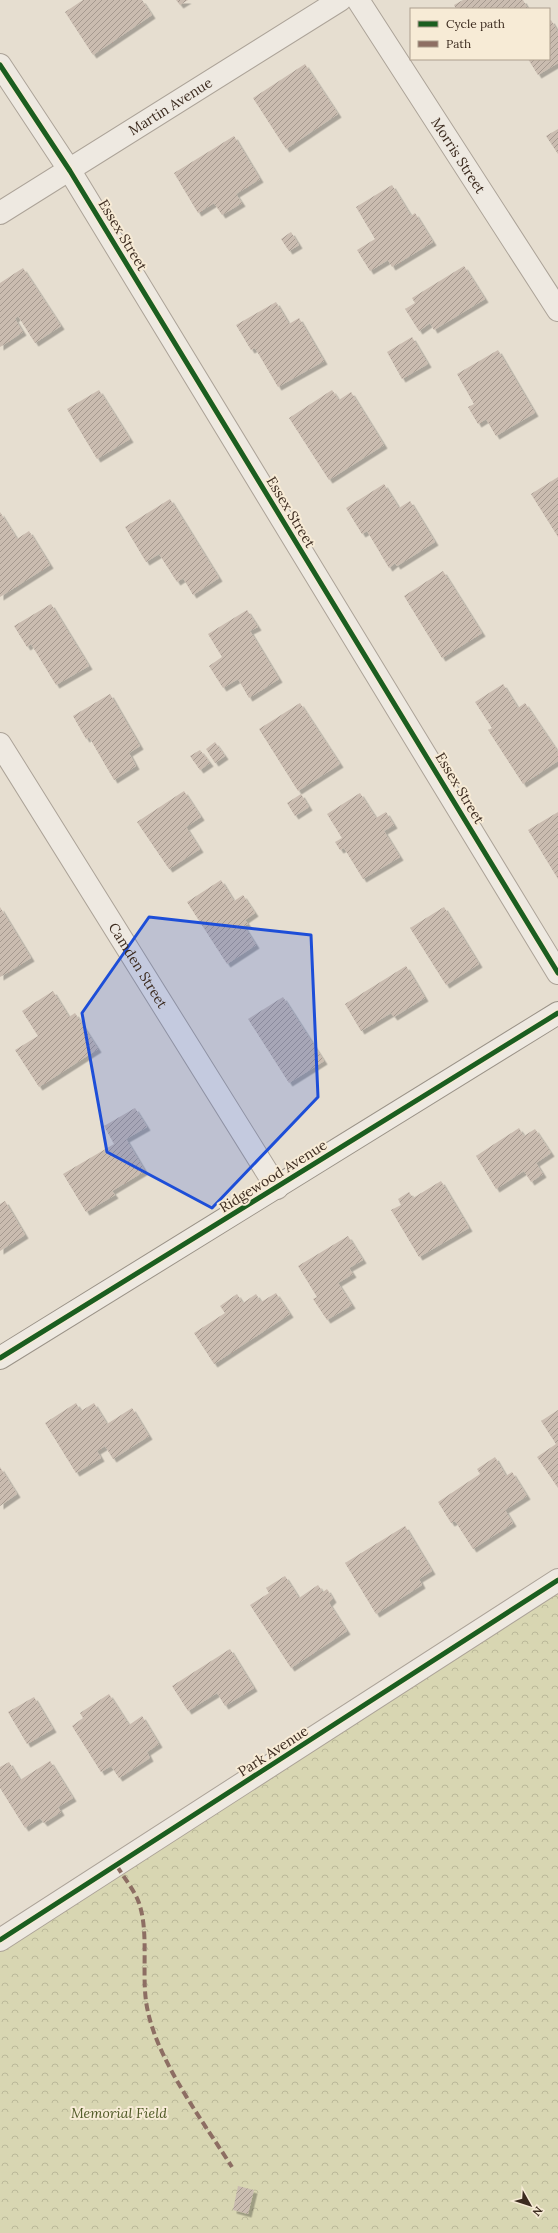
<svg xmlns="http://www.w3.org/2000/svg" width="558" height="2233" font-family="Lora,serif">
	<style>
		.forest { fill: url(#forest-crowns) }
		.building { fill: url(#building-hatch); filter: url(#shadow) }
		.lines { fill: none; stroke-linecap: round; stroke-linejoin: round }
		.street-casing { stroke: #aca398; stroke-width: 24 }
		.secondary-casing { stroke: #9b9388; stroke-width: 24 }
		.street { stroke: #eee9e1; stroke-width: 22 }
		.secondary { stroke: #eee9e1; stroke-width: 22 }
		.quiet { stroke: #8d6e63; stroke-width: 4; stroke-dasharray: 8 4; stroke-linecap: butt }
		.cycleway-casing { stroke: #f7ebd6; stroke-width: 8 }
		.cycleway { stroke: #1b5e20; stroke-width: 5 }
		.marked { fill: #1d4ed8; fill-opacity: 0.2; stroke: #1d4ed8; stroke-width: 3; stroke-linejoin: round }
		.labels { text-anchor: middle; dominant-baseline: central; stroke-width: 4; stroke-linejoin: round; paint-order: stroke }
		.street-label { font-size: 14px; fill: #3c2b1f; stroke: #f7ebd6 }
		.park-label { font-size: 14px; font-style: italic; fill: #4f5925; stroke: #f7ebd6 }
	</style>
	<defs>
		<pattern id="forest-crowns" width="20" height="18" patternUnits="userSpaceOnUse"><rect width="20" height="18" fill="#d8d6b2"/><path d="M2 6a3 3 0 1 1 6 0M12 15a3 3 0 1 1 6 0" fill="none" stroke="#bab899"/></pattern>
		<pattern id="building-hatch" width="6" height="6" patternUnits="userSpaceOnUse"><rect width="6" height="6" fill="#cabcb0"/><path d="M-1 1l2-2M0 6l6-6M5 7l2-2" fill="none" stroke="#a5998f"/></pattern>
		<filter id="shadow"><feDropShadow dx="3.5" dy="3.5" stdDeviation="0" flood-color="#0004"/></filter>
	</defs>
	<rect width="100%" height="100%" fill="#e6ded0"/>
	<!-- forest -->
	<path class="forest" d="M558,1580V2233H0V1940Z"/>
	<!-- building -->
	<g class="building">
		<path d="M83,0H142L152,15L93,55L65,12Z"/>
		<path d="M176,0H188L180,5Z"/>
		<path d="M463,0H523L528,9H456L454,5Z"/>
		<path d="M551,20L558,32V63L538,75L528,59H549V21Z"/>
		<path d="M305,64L338,114L286,149L253,98Z"/>
		<path d="M558,129V154L546,136Z"/>
		<path d="M234,136L260,179L236,194L242,203L222,215L214,203L198,213L174,173Z"/>
		<path d="M392,185L411,216L415,213L433,242L392,267L388,260L370,271L357,250L375,239L356,207Z"/>
		<path d="M291,232L299,245L289,251L281,239Z"/>
		<path d="M464,266L485,299L434,330L430,323L419,331L405,309L415,303L412,298Z"/>
		<path d="M23,268L61,326L35,343L18,316L15,319L23,332L0,347V283Z"/>
		<path d="M276,302L289,324L299,318L324,361L278,387L255,348L251,350L236,325Z"/>
		<path d="M412,337L428,364L402,379L387,352Z"/>
		<path d="M498,350L535,413L496,436L486,419L478,424L468,407L474,404L457,374Z"/>
		<path d="M99,390L130,439L97,459L67,409Z"/>
		<path d="M332,390L339,400L351,392L384,445L329,480L289,418Z"/>
		<path d="M558,477V537L531,494Z"/>
		<path d="M384,484L399,508L410,501L435,542L397,566L395,563L389,568L367,531L362,534L346,508Z"/>
		<path d="M170,499L219,578L193,595L183,578L177,582L159,554L146,562L125,527Z"/>
		<path d="M0,512L17,539L29,531L50,565L0,597Z"/>
		<path d="M443,571L482,633L442,658L404,596Z"/>
		<path d="M51,604L89,666L56,685L31,644L27,647L14,626Z"/>
		<path d="M247,610L258,627L250,631L279,679L249,698L238,679L223,688L209,666L222,657L208,634Z"/>
		<path d="M503,684L518,708L525,703L558,752V761L523,784L488,730L492,728L475,702Z"/>
		<path d="M110,694L140,746L129,753L136,766L114,780L89,737L86,739L73,716Z"/>
		<path d="M300,703L340,764L298,791L259,729Z"/>
		<path d="M215,742L225,756L215,763L206,749Z"/>
		<path d="M200,750L210,763L200,770L190,756Z"/>
		<path d="M184,791L201,817L186,827L200,849L169,869L137,822Z"/>
		<path d="M360,793L376,818L386,812L394,825L384,831L400,857L363,879L344,848L340,850L335,842L342,838L327,814Z"/>
		<path d="M301,794L309,807L295,816L287,803Z"/>
		<path d="M558,812V879L528,830Z"/>
		<path d="M221,880L234,901L243,895L255,913L245,920L248,924L244,926L256,945L227,964L187,902Z"/>
		<path d="M0,907L31,958L0,977Z"/>
		<path d="M444,907L479,964L446,985L410,928Z"/>
		<path d="M406,966L425,998L394,1017L391,1013L361,1031L345,1004Z"/>
		<path d="M53,991L69,1017L75,1013L98,1049L39,1087L15,1050L38,1036L22,1011Z"/>
		<path d="M283,997L324,1061L289,1083L248,1019Z"/>
		<path d="M135,1108L147,1127L126,1139L145,1171L112,1191L115,1195L86,1212L63,1174L114,1144L104,1126Z"/>
		<path d="M519,1128L524,1136L535,1129L551,1153L536,1163L543,1174L531,1182L524,1171L496,1189L476,1156Z"/>
		<path d="M441,1181L469,1228L419,1257L391,1210L401,1205L398,1199L409,1192L413,1198Z"/>
		<path d="M5,1201L25,1235L0,1251V1204Z"/>
		<path d="M348,1236L363,1260L349,1268L353,1274L338,1283L352,1305L327,1320L313,1299L317,1297L298,1266Z"/>
		<path d="M276,1293L290,1314L214,1364L194,1333L225,1313L220,1306L237,1294L243,1303L256,1294L261,1302Z"/>
		<path d="M76,1403L81,1411L94,1403L107,1424L132,1408L149,1436L113,1459L105,1446L97,1451L101,1458L76,1473L45,1423Z"/>
		<path d="M558,1410V1488L537,1457L556,1444L541,1421Z"/>
		<path d="M495,1457L506,1476L512,1472L527,1496L505,1510L513,1523L473,1549L455,1521L451,1523L438,1502L480,1474L477,1469Z"/>
		<path d="M0,1467L17,1494L0,1506Z"/>
		<path d="M405,1526L432,1571L419,1579L422,1585L376,1614L345,1563Z"/>
		<path d="M285,1576L299,1598L318,1585L323,1592L327,1589L333,1599L329,1603L347,1631L291,1668L250,1605L269,1593L266,1588Z"/>
		<path d="M230,1649L254,1688L225,1706L217,1693L188,1711L172,1686Z"/>
		<path d="M109,1694L129,1725L142,1716L159,1744L147,1752L150,1758L119,1778L111,1766L101,1772L72,1726L83,1718L80,1713Z"/>
		<path d="M34,1697L53,1729L27,1744L8,1712Z"/>
		<path d="M50,1761L73,1798L58,1807L61,1812L44,1823L40,1818L25,1828L0,1788V1767L9,1762L20,1780Z"/>
		<path d="M238,2186L254,2190L248,2214L233,2210Z"/>
	</g>
	<g class="lines">
		<!-- street casing -->
		<g class="street-casing">
			<g id="street">
				<path id="s1" d="M358,0L558,310"/>
				<path d="M0,65L70,171L558,973"/>
				<path id="s2" d="M0,213L340,0"/>
				<path id="s3" d="M0,744L277,1188"/>
				<path d="M0,1940L558,1580"/>
			</g>
		</g>
		<!-- secondary casing -->
		<g class="secondary-casing">
			<path id="secondary" d="M0,1358L558,1013"/>
		</g>
		<!-- street -->
		<use href="#street" class="street"/>
		<!-- secondary -->
		<use href="#secondary" class="secondary"/>
		<!-- quiet -->
		<path class="quiet" d="M117,1866C124,1878 135,1891 139,1903C150,1935 140,1979 148,2012C159,2063 204,2123 232,2167"/>
		<!-- cycleway casing -->
		<g class="cycleway-casing">
			<g id="cycleway">
				<path d="M0,65L70,171L558,973"/>
				<path d="M0,1358L558,1013"/>
				<path d="M0,1940L558,1580"/>
			</g>
		</g>
		<!-- cycleway -->
		<use href="#cycleway" class="cycleway"/>
	</g>
	<!-- marked area -->
	<path class="marked" d="M149,917L311,935L318,1097L212,1208L107,1152L82,1013Z"/>
	<g class="labels">
		<!-- street labels -->
		<g class="street-label">
			<text stroke="none"><textPath href="#s2" startOffset="201">Martin Avenue</textPath></text>
			<text stroke="none"><textPath href="#s1" startOffset="185">Morris Street</textPath></text>
			<text transform="translate(123 235) rotate(59)">Essex Street</text>
			<text transform="translate(291 512) rotate(59)">Essex Street</text>
			<text transform="translate(460 788) rotate(59)">Essex Street</text>
			<text stroke="none"><textPath href="#s3" startOffset="261">Camden Street</textPath></text>
			<text transform="translate(273 1176) rotate(-32)">Ridgewood Avenue</text>
			<text transform="translate(273 1751) rotate(-33)">Park Avenue</text>
		</g>
		<!-- park labels -->
		<g class="park-label">
			<text x="119" y="2113">Memorial Field</text>
		</g>
	</g>
	<!-- legend -->
	<rect x="410" y="8" width="140" height="52" fill="#f7ebd6" stroke="#ac9e8d"/>
	<rect x="418" y="21" width="20" height="6" fill="#1b5e20" stroke="#ac9e8d"/>
	<text x="446" y="28" font-size="12" fill="#3c2b1f">Cycle path</text>
	<rect x="418" y="41" width="20" height="6" fill="#8d6e63" stroke="#ac9e8d"/>
	<text x="446" y="48" font-size="12" fill="#3c2b1f">Path</text>
	<!-- north arrow -->
	<g transform="translate(530 2205) rotate(129)" stroke="#f7ebd6" stroke-width="3" paint-order="stroke">
	<path d="M0-3L7 15L0 10L-7 15Z" fill="#3c2b1f"/>
	<text y="-6" font-size="11" font-weight="bold" text-anchor="middle" fill="#3c2b1f">N</text>
	</g>
</svg>
